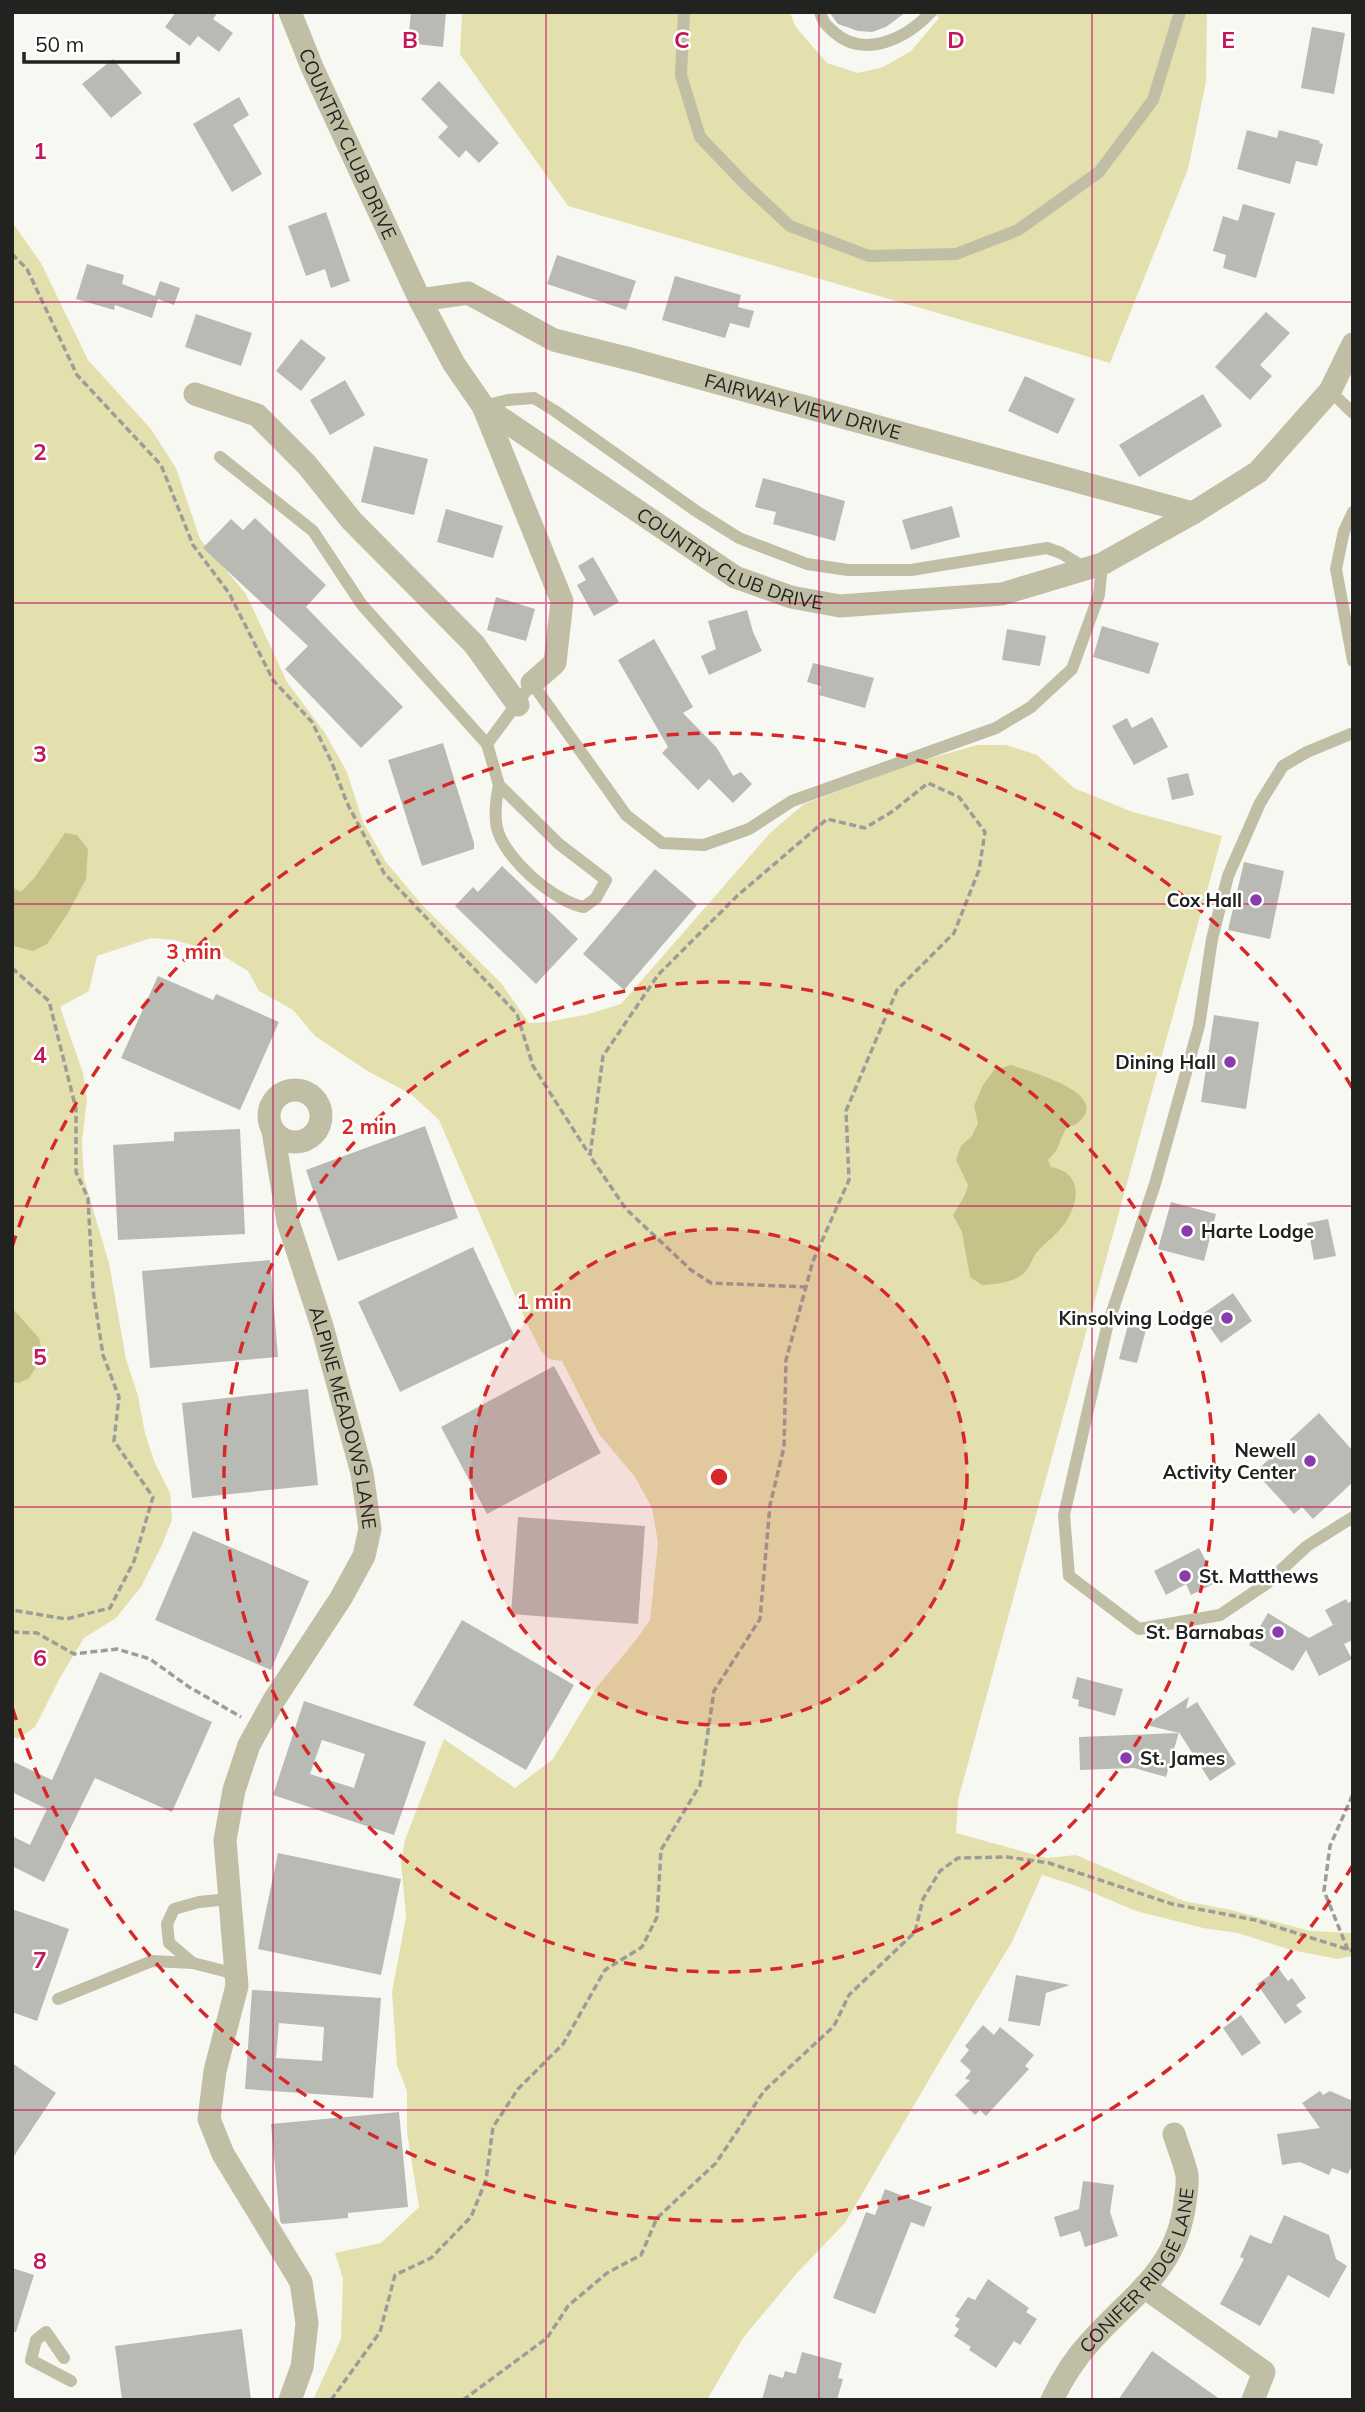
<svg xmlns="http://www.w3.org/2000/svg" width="1365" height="2412" font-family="Mulish,sans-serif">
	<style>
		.green { fill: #e3e0ae }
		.water { fill: #c6c289 }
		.building { fill: #babab5; fill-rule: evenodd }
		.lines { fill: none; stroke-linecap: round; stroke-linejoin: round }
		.path { stroke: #9c9c99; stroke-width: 3.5; stroke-dasharray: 7 3.5; stroke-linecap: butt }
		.lane { stroke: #c0bea5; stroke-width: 12 }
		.street { stroke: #c0bea5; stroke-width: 23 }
		.grid { fill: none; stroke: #c2185b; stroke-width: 2; stroke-opacity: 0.55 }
		.ring { fill: none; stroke: #d62828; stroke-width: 3.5; stroke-dasharray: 12 9 }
		.poi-dot { fill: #893aab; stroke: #fff; stroke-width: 2.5 }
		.labels { text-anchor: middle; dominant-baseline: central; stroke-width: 5; stroke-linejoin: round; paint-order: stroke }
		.street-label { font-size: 19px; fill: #222220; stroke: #fff }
		.poi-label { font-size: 19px; font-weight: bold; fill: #222220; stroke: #fff; text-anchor: end }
		.grid-label { font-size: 23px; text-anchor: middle; font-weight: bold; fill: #c2185b; stroke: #fff; stroke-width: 5; stroke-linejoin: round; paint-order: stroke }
		.centre { fill: #d62828; stroke: #fff; stroke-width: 3.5 }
		.ring-label { font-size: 21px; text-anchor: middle; font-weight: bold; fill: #d62828; stroke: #fff; stroke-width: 5; stroke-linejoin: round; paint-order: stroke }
	</style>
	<rect width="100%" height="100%" fill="#f8f8f3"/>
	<!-- green -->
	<g class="green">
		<path d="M462,12H790L795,26L827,63L858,73L883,67L911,51L939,18L933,12H1207L1206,82L1188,169L1110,363L568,206L460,54Z"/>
		<path d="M12,222L41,263L88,360L151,429L176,468L200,539L246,594L287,682L325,733L347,772L363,822L386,862L423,906L501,983L529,1023L547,1022L585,1015L621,1004L770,833L804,804L917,762L977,745H1006L1037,755L1074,788L1130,811L1222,836L958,1800L956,1833L1047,1858L1076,1855L1184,1901L1231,1910L1310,1931L1353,1933V1956L1337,1959L1291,1950L1238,1933L1203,1928L1136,1911L1077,1886L1042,1875L1012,1942L944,2054L845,2223L797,2273L743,2338L707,2400H313L341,2339L343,2279L335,2253L381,2243L419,2207L407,2132V2091L397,2065L392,1992L406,1917L401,1862L405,1840L444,1739L515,1788L553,1759L596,1688L635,1641L650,1620L658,1543L652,1508L635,1477L599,1434L562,1361L549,1359L541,1351L525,1319L439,1120L411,1094L369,1072L315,1036L293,1010L259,991L248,971L220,954L175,940L151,938L97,956L89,991L60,1007L83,1073L87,1099L82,1142L84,1179L109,1263L126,1359L138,1396L145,1433L154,1461L170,1493L172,1520L162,1545L141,1587L116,1618L84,1638L61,1676L35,1727L18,1739L12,1736Z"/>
	</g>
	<!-- water -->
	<g class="water">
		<path d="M65,833L77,835L88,849L86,879L68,913L47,944L33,951L14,946L12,887L21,892L35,877Z"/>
		<path d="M1011,1065C1028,1071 1101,1090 1084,1116C1079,1124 1074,1125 1066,1128L1056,1151L1048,1160L1051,1167C1080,1172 1081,1197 1067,1220C1060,1232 1047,1241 1037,1252C1032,1258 1030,1268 1023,1274C1011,1283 997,1284 982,1285L970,1277L962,1232L953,1215L965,1195L968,1185L956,1160L961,1146L972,1136L978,1123L974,1106L983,1085L994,1070Z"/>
		<path d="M12,1308L39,1338L43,1356L29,1378L19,1383L12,1382Z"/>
	</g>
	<!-- building -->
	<g class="building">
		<path d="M176,12H218L213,19L233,33L219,52L198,36L190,46L165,27Z"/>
		<path d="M411,12H446L443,47L408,43Z"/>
		<path d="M829,12H906L886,27L872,32L858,31L838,24Z"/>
		<path d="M1312,27L1345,33L1334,94L1301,88Z"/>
		<path d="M113,59L142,93L111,118L82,84Z"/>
		<path d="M439,81L499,143L479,163L466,150L459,158L438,137L448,127L421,99Z"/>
		<path d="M239,97L249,115L233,125L262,174L232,192L193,124Z"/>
		<path d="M1247,130L1277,138L1279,130L1320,141L1319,143L1323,144L1317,166L1296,161L1290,184L1237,169Z"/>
		<path d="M1243,204L1275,213L1256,278L1223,268L1226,255L1213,251L1223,216L1238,221Z"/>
		<path d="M326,212L350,281L331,288L325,269L306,276L288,226Z"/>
		<path d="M557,255L636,281L626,310L547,284Z"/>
		<path d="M87,264L124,275L122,284L155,296L160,281L180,288L174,305L158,299L152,318L115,305L114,310L76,299Z"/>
		<path d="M675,276L741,295L738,307L754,311L749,328L730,323L725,338L662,320Z"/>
		<path d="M1266,312L1290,333L1260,365L1272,376L1250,400L1215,367Z"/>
		<path d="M196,314L252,333L241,366L185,347Z"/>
		<path d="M301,339L326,358L301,391L276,371Z"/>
		<path d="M1025,376L1075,399L1058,434L1008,411Z"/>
		<path d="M345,380L365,415L330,435L310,400Z"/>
		<path d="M1203,394L1222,426L1139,477L1119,445Z"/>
		<path d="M374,446L428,459L414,515L361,502Z"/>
		<path d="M763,478L845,501L835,541L773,524L776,512L755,507Z"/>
		<path d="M952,506L960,537L911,550L902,520Z"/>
		<path d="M446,509L503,526L493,558L437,542Z"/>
		<path d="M255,518L326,585L306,607L403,707L361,748L285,669L308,646L203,548L231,519L243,530Z"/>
		<path d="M593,557L619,602L594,616L577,585L586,580L578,566Z"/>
		<path d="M496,597L535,609L526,641L487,630Z"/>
		<path d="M747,610L753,632L762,651L709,675L701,656L716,649L708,621Z"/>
		<path d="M1102,626L1159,643L1149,674L1093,657Z"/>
		<path d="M1007,629L1046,636L1040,666L1002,660Z"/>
		<path d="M654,639L693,707L683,713L717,748L733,776L741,772L752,784L733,803L709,779L698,790L662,753L668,747L618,660Z"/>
		<path d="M813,663L874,678L865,708L819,695L821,686L807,682Z"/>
		<path d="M1152,717L1168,747L1134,765L1112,726L1127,718L1132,728Z"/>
		<path d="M443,743L474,843V849L422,866L388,760Z"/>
		<path d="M1188,773L1194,795L1172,800L1167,778Z"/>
		<path d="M1244,862L1284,871L1270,939L1228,930Z"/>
		<path d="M502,866L578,939L536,984L455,906L473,887L478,892Z"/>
		<path d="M655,869L697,905L624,990L583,954Z"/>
		<path d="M158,976L213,1000L216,994L279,1022L240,1110L121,1058Z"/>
		<path d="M1214,1015L1259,1022L1246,1109L1201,1102Z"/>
		<path d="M425,1126L458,1218L338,1261L306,1170Z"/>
		<path d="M240,1129L245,1234L118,1240L113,1145L174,1141V1132Z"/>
		<path d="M1171,1202L1216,1214L1204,1261L1158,1249Z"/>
		<path d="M1328,1219L1336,1256L1314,1260L1307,1223Z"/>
		<path d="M473,1247L515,1337L400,1392L358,1302Z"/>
		<path d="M270,1260L278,1357L150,1368L142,1271Z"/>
		<path d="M1233,1293L1252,1321L1221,1343L1201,1315Z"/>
		<path d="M1129,1321L1147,1326L1137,1363L1119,1359Z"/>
		<path d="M554,1366L601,1453L487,1514L441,1427Z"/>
		<path d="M308,1389L318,1485L192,1498L182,1403Z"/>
		<path d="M1319,1413L1353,1451V1482L1313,1519L1302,1507L1294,1514L1255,1472Z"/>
		<path d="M518,1517L645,1526L638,1624L511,1614Z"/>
		<path d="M193,1531L309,1581L271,1670L155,1620Z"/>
		<path d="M1199,1548L1217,1582L1191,1595L1186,1584L1166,1595L1154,1571Z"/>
		<path d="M1346,1599L1348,1603L1353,1600V1640L1344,1644L1352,1659L1319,1676L1306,1650L1293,1671L1249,1645L1268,1613L1309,1638L1333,1625L1325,1610Z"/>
		<path d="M462,1620L574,1685L526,1770L413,1705Z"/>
		<path d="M100,1672L212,1722L172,1812L95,1778L44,1882L12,1866V1836L30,1845L47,1809L12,1792V1761L52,1780Z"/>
		<path d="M1077,1677L1123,1689L1115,1716L1078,1706L1079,1700L1072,1698Z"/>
		<path d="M1189,1697L1186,1709L1197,1702L1236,1764L1210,1781L1179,1732L1166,1777L1134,1768L1080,1770L1079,1737L1179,1733L1146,1725Z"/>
		<path d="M304,1701L426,1742L394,1835L273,1795ZM322,1740L365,1754L354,1788L310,1774Z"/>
		<path d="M278,1853L401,1879L381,1975L258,1949Z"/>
		<path d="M12,1909L69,1929L37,2021L12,2012Z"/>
		<path d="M1279,1969L1288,1981L1292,1978L1306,1998L1296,2005L1302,2012L1285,2024L1257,1984Z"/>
		<path d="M1016,1975L1070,1985L1046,1993L1040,2026L1008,2021Z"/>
		<path d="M252,1990L381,1998L373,2098L245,2089ZM279,2023L324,2027L322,2061L276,2058Z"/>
		<path d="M1241,2015L1261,2043L1242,2056L1223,2028Z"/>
		<path d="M983,2025L994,2035L1000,2027L1034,2055L1025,2066L1029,2069L986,2116L980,2110L975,2115L955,2095L970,2080L965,2079L971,2071L960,2061L969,2050L965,2046Z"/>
		<path d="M12,2063L56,2093L12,2159Z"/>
		<path d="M1320,2091L1323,2095L1330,2091L1353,2101V2163L1348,2174L1332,2168L1329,2175L1300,2162L1282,2165L1277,2134L1320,2128L1302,2103Z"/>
		<path d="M399,2112L408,2207L348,2213V2218L282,2224L280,2221L271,2124Z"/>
		<path d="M1083,2181L1114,2185L1110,2212L1118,2236L1085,2247L1080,2231L1060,2237L1054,2217L1079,2209Z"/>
		<path d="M885,2189L932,2207L924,2227L911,2222L875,2314L833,2298L866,2212L875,2215Z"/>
		<path d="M1284,2215L1329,2235L1336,2259L1347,2266L1329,2298L1288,2275L1260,2326L1220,2304L1244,2259L1240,2257L1250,2235L1271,2244Z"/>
		<path d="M12,2268L34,2275L16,2332H12Z"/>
		<path d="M988,2279L1029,2308L1026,2312L1037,2319L1020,2345L1014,2341L996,2368L969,2350L971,2347L954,2336L959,2329L955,2326L960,2319L955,2316L968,2297L975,2300Z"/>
		<path d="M242,2329L251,2400H122L115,2346Z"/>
		<path d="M1152,2351L1221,2400H1118Z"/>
		<path d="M802,2352L842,2363L838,2378L843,2379L837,2400H762L769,2374L783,2378L785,2371L796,2374Z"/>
	</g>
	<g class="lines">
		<!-- path -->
		<g class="path">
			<path d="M12,254L27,269L77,375L161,465L193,545L229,593L273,680L312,722L332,763L347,803L384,873L517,1014L533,1066L589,1154"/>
			<path d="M12,968L49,1001L76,1109V1172L88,1198L93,1290L103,1355L119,1397L114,1441L153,1497L134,1561L110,1608L66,1619L12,1610"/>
			<path d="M12,1632L37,1633L74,1654L117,1649L150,1659L189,1687L241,1717"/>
			<path d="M1348,1950L1324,1891L1330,1846L1353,1794"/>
			<path d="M331,2400L380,2332L395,2275L431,2258L471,2217L486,2180L493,2127L518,2089L563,2044L605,1970L642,1947L657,1917L661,1850L700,1785L714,1691L760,1619L770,1505L784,1447L786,1360L813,1261L849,1180L846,1111L897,990L954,933L979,870L985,832L959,797L928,783L893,811L865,828L827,819L737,896L658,975L603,1056L590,1156L626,1209L691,1270L711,1283L806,1287"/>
			<path d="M463,2400L547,2338L568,2306L607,2273L641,2255L657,2218L716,2163L764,2091L834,2026L849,1995L915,1932L923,1899L940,1871L958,1858L1007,1857L1049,1863L1172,1904L1255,1920L1353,1951"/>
		</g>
		<!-- lane -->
		<g class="lane">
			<path d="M684,12L681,75L700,137L745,184L790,226L869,256L956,254L1018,230L1099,172L1153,100L1180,12"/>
			<path d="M820,12C823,23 827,26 835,33C865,59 907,38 931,12"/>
			<path d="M1330,391L1353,413"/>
			<path d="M483,406L508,400L534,398L555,411L696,511L739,538L807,564L848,570H911L1047,548L1061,553L1087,569"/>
			<path d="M220,457L313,531L362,605L487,744L499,785L559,844L606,880L596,898L584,907C554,902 504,858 497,828C494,814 496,799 499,785"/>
			<path d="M1353,512L1344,531L1336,569L1353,661"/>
			<path d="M1353,733L1307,752L1283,766L1260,803L1228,876L1212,939L1199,1026L1155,1184L1107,1327L1064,1515L1069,1576L1139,1629L1220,1615L1266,1584L1307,1546L1353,1517"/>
			<path d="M487,744L532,683L626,815L662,843L704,845L749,829L792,801L996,728L1031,707L1072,669L1099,595L1102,564"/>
			<path d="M193,1963L169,1943L167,1924L174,1909L199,1902L229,1899"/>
			<path d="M58,1999L152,1961L193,1963L236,1974"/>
			<path d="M64,2358L46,2332L36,2340L31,2360L71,2381"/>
		</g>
		<!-- street -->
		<g class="street">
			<path id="s1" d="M290,12L312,67L420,300L454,364L483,406L735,577L791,597L840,606L1002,594L1102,564L1193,513L1258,472L1330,391L1353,344"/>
			<path id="s2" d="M420,300L468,293L554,340L634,360L1193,513"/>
			<path d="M195,394L257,415L307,465L352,521L474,644L518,705"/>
			<path d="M483,406L562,601L555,663L532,683"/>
			<circle cx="295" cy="1116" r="26"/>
			<path id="s3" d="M273,1131L288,1222L322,1326L362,1473L370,1529L364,1556L341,1598L274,1700L249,1745L234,1790L225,1840L237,1986L215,2071L209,2119L223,2154L301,2282L307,2323L302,2367L290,2400"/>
			<path d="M1144,2287L1264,2372L1253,2400"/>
			<path id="s4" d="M1052,2400C1062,2379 1075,2358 1091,2341C1133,2294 1177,2270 1185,2202C1186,2194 1188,2184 1187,2175C1184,2161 1178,2147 1174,2134"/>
		</g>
	</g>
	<!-- grid -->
	<path class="grid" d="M273,12V2400M546,12V2400M819,12V2400M1092,12V2400M12,302H1353M12,603H1353M12,904H1353M12,1206H1353M12,1507H1353M12,1809H1353M12,2110H1353"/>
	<!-- distance rings -->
	<circle cx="719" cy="1477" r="248" fill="#d62828" fill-opacity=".12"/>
	<g class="ring">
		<circle cx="719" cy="1477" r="248"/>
		<circle cx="719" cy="1477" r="495"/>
		<path d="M1353 1865A743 743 0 0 1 12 1707M12 1247A743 743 0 0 1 1353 1089"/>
	</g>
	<!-- markers -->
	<g class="poi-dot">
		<circle cx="1256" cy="900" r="7"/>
		<circle cx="1230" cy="1062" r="7"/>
		<circle cx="1187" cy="1231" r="7"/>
		<circle cx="1227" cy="1318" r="7"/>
		<circle cx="1310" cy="1461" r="7"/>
		<circle cx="1185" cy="1576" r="7"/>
		<circle cx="1278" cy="1632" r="7"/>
		<circle cx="1126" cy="1758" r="7"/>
	</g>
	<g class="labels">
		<!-- street labels -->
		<g class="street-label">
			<text stroke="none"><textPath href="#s1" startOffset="144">COUNTRY CLUB DRIVE</textPath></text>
			<text stroke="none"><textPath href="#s2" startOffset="404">FAIRWAY VIEW DRIVE</textPath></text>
			<text stroke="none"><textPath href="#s1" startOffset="732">COUNTRY CLUB DRIVE</textPath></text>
			<text stroke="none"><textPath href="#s3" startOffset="296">ALPINE MEADOWS LANE</textPath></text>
			<text stroke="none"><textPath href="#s4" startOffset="158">CONIFER RIDGE LANE</textPath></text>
		</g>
		<!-- poi labels -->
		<g class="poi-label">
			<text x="1242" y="900">Cox Hall</text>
			<text x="1216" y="1062">Dining Hall</text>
			<text x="1201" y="1231" text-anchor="start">Harte Lodge</text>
			<text x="1213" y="1318">Kinsolving Lodge</text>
			<text x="1296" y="1450">Newell<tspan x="1296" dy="22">Activity Center</tspan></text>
			<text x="1199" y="1576" text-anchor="start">St. Matthews</text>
			<text x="1264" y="1632">St. Barnabas</text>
			<text x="1140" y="1758" text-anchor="start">St. James</text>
		</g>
	</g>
	<g class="grid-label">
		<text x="410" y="48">B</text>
		<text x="682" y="48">C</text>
		<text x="956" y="48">D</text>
		<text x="1228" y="48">E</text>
		<text x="40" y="159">1</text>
		<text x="40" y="460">2</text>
		<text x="40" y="762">3</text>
		<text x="40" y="1063">4</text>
		<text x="40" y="1365">5</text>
		<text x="40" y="1666">6</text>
		<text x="40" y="1968">7</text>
		<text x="40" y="2269">8</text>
	</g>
	<circle cx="719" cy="1477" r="10" class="centre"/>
	<g class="ring-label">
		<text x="194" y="959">3 min</text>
		<text x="369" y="1134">2 min</text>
		<text x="544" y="1309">1 min</text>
	</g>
	<!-- border -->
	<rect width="1365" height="2412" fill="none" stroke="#222220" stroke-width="28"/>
	<!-- scale -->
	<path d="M24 52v10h154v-10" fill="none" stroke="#222220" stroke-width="3.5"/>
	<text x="35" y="52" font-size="21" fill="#222220" stroke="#ffffff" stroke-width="5" paint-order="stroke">50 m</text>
</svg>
